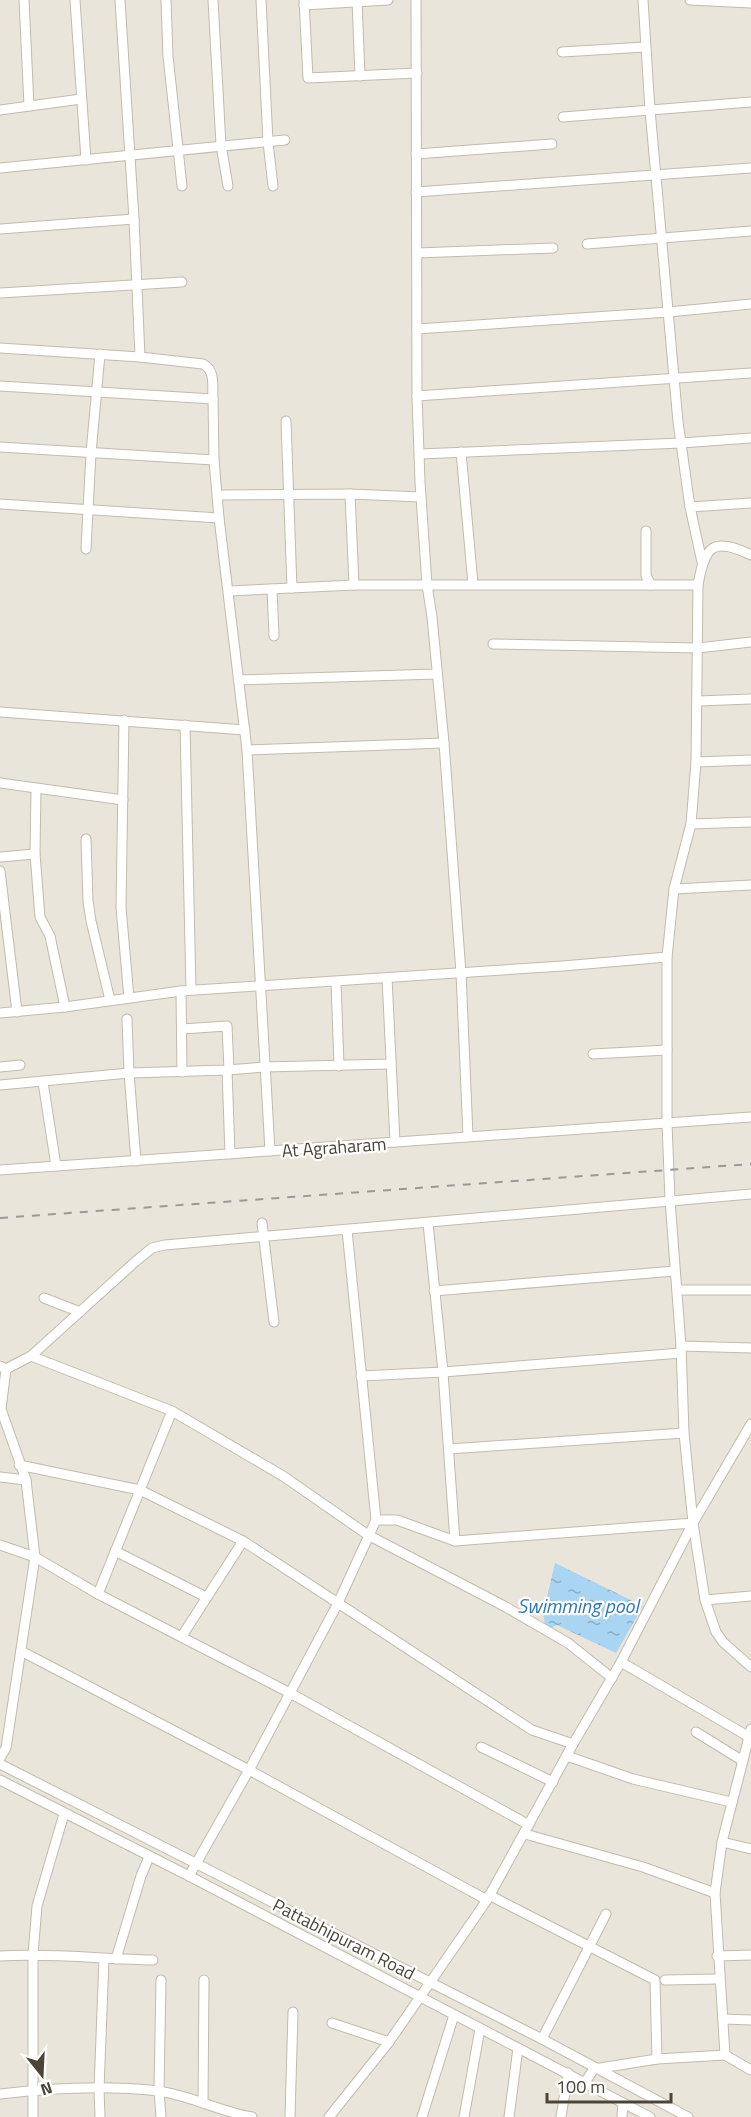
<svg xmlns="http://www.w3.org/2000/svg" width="751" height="2117" font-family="'Titillium Web',sans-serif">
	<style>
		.residential { fill: #eae5da }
		.water { fill: url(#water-ripples) }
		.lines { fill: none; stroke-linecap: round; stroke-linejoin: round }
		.minor-casing { stroke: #c2bbae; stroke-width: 11 }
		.minor { stroke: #fff; stroke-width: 9 }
		.rail { stroke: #9a9a9a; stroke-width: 2; stroke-dasharray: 8 8; stroke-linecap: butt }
		.labels { text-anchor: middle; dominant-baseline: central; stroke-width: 4.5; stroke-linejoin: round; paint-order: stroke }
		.street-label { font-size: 18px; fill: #4b4439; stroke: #fff }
		.water-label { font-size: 20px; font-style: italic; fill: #2e7ab2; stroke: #fff }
	</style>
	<defs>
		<pattern id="water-ripples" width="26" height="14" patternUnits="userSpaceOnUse" patternTransform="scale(1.5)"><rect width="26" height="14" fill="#a9d4f2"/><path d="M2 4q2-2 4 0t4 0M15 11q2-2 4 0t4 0" fill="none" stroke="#8caec5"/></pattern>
	</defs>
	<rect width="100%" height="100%" fill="#f6f3ec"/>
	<!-- residential -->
	<rect class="residential" x="0" y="0" width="751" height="2117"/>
	<!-- water -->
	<path class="water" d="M555,1563L643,1606L616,1653L557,1625L546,1630L543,1614Z"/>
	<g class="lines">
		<!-- minor casing -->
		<g class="minor-casing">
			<g id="minor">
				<path d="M24,0L29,106"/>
				<path d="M75,0L86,160"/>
				<path d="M166,0L168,56L182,186"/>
				<path d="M213,0L221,145L228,186"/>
				<path d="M261,0L268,142L273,186"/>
				<path d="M304,0L308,78L417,73"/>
				<path d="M357,0L360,76"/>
				<path d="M416,0L417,396L420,482L427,585L432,617L444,743L461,973L468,1136"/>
				<path d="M643,0L650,110L678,422L690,507L702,562"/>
				<path d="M690,0L751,3"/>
				<path d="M304,5L388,0"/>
				<path d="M562,52L645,47"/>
				<path d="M0,110L81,99"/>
				<path d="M563,117L751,102"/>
				<path d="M416,154L552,144"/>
				<path d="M0,168L285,140"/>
				<path d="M416,192L751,168"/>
				<path d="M0,229L134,219"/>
				<path d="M587,244L751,231"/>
				<path d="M417,253L553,248"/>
				<path d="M0,293L182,282"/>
				<path d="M417,329L669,312L751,304"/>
				<path d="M0,348L140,357L134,219L120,0"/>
				<path d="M140,357L203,364C216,371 212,386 213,399"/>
				<path d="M0,386L213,399L214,460L219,518L247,750L270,1151"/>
				<path d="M417,396L751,373"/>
				<path d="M286,421L292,588"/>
				<path d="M0,447L214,460"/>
				<path d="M461,452L473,584"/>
				<path d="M420,454L681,443L751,438"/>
				<path d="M350,494L354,585"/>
				<path d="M218,495L350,494L421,497"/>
				<path d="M0,504L219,518"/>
				<path d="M690,507L751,503"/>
				<path d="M646,531V576L651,585"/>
				<path d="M86,549L91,453L100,354"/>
				<path d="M751,555C713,537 705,545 698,585L696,762L691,824L674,889L667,957V1123L670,1200L681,1346L684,1433L693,1523L705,1600L716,1632L723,1642L751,1667"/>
				<path d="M272,589L274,636"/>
				<path d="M229,591L354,585H698"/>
				<path d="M493,644L698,648L751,642"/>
				<path d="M238,680L437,674"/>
				<path d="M698,701L751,699"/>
				<path d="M0,712L245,730"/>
				<path d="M124,720L121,908L129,998"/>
				<path d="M185,725L191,990"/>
				<path d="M247,750L444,743"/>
				<path d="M696,762L751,760"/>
				<path d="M0,783L123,800"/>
				<path d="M36,789L35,854L40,917L50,936L65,1007"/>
				<path d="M691,824L751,822"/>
				<path d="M86,839L88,901L91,921L110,1000"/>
				<path d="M0,857L35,854"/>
				<path d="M0,871L17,1012"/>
				<path d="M674,889L751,885"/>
				<path d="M387,978L395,1142"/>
				<path d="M336,982L339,1066"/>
				<path d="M181,991L182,1072"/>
				<path d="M0,1013L65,1007L181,991L563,966L667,957"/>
				<path d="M127,1019L129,1073L136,1161"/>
				<path d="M182,1029L227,1026L229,1070"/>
				<path d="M593,1054L667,1050"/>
				<path d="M0,1067L20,1065"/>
				<path d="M227,1070L230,1154"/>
				<path d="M43,1082L56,1166"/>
				<path d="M0,1085L129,1073L227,1070L264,1067L391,1064"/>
				<path d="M0,1170L751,1117"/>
				<path d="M262,1223L274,1322"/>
				<path d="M428,1223L443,1372L455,1541"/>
				<path d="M347,1230L376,1520"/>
				<path d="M677,1290H751"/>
				<path d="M434,1291L675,1271"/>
				<path d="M44,1298L80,1312"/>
				<path d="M681,1346L751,1348"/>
				<path d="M31,1356L172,1411L283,1476L368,1535L504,1606L568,1643L612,1678"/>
				<path d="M0,1366L6,1369L31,1356L136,1261L152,1248L165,1245L751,1194"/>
				<path d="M361,1376L443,1372L681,1353"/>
				<path d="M449,1449L684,1433"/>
				<path d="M19,1465L140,1490L243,1541L532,1730L573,1744"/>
				<path d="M0,1477L26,1480"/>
				<path d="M0,1545L35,1557L98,1594L290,1693L529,1825"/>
				<path d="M115,1551L206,1597"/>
				<path d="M98,1594L172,1411"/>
				<path d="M705,1600L751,1596"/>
				<path d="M182,1636L243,1541"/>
				<path d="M21,1651L249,1770L487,1900"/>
				<path d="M621,1662L751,1738"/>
				<path d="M696,1732L743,1761"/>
				<path d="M481,1747L553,1782"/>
				<path d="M567,1756L633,1779L731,1802"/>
				<path d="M0,1758L6,1748L35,1557L26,1480L1,1409L6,1369"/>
				<path d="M0,1764L542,2039L688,2117"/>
				<path d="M0,1780L189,1876L650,2117"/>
				<path d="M525,1834L643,1867L715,1893"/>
				<path d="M722,1842L751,1849"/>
				<path d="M189,1876L249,1770L338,1603L376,1520H397L455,1541L693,1523"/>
				<path d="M489,1895L655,1980L657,2059"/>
				<path d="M0,1956C51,1953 102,1959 153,1960"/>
				<path d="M717,1956L751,1955"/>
				<path d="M116,1959L141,1876L149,1857"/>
				<path d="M665,1980L719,1979"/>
				<path d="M723,2019L751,2020"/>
				<path d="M332,2023L389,2042"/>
				<path d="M542,2039L606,1914"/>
				<path d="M725,2055L715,1893L722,1842L751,1729"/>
				<path d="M585,2082L594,2069L657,2059L725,2055L751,2070"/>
				<path d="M0,2094C51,2088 106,2085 158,2091C190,2095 220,2112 252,2117"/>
				<path d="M203,2103L204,1980"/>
				<path d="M33,2117V1954L37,1906L64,1814"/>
				<path d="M100,2117L99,2089L104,1959"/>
				<path d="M161,2117L159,2091L161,1980"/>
				<path d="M290,2117L293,2012"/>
				<path d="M329,2117L389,2042L487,1900L573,1744L621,1662L693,1523L751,1424"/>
				<path d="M422,2117L454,2015"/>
				<path d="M464,2117L480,2029"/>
				<path d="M509,2117L518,2048"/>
				<path d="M561,2117L568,2073"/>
				<path d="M622,2117L623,2103"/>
			</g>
		</g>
		<!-- minor -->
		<use href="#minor" class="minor"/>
		<!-- rail -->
		<path class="rail" d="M0,1218L751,1164"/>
	</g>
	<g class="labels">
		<!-- street labels -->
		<g class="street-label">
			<text transform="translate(334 1147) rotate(-4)">At Agraharam</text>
			<text transform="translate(344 1939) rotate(27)">Pattabhipuram Road</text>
		</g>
		<!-- water labels -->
		<g class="water-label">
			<text x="578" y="1605">Swimming pool</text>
		</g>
	</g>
	<!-- north arrow -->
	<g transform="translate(42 2075) rotate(162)" stroke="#ffffff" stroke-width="4.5" paint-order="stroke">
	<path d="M0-4.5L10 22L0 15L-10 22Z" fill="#4b4439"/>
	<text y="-9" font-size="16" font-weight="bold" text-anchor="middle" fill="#4b4439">N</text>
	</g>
	<!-- scale -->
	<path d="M547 2093v9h124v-9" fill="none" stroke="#4b4439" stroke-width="3"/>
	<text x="556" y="2093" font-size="18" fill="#4b4439" stroke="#ffffff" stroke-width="4.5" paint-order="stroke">100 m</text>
</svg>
